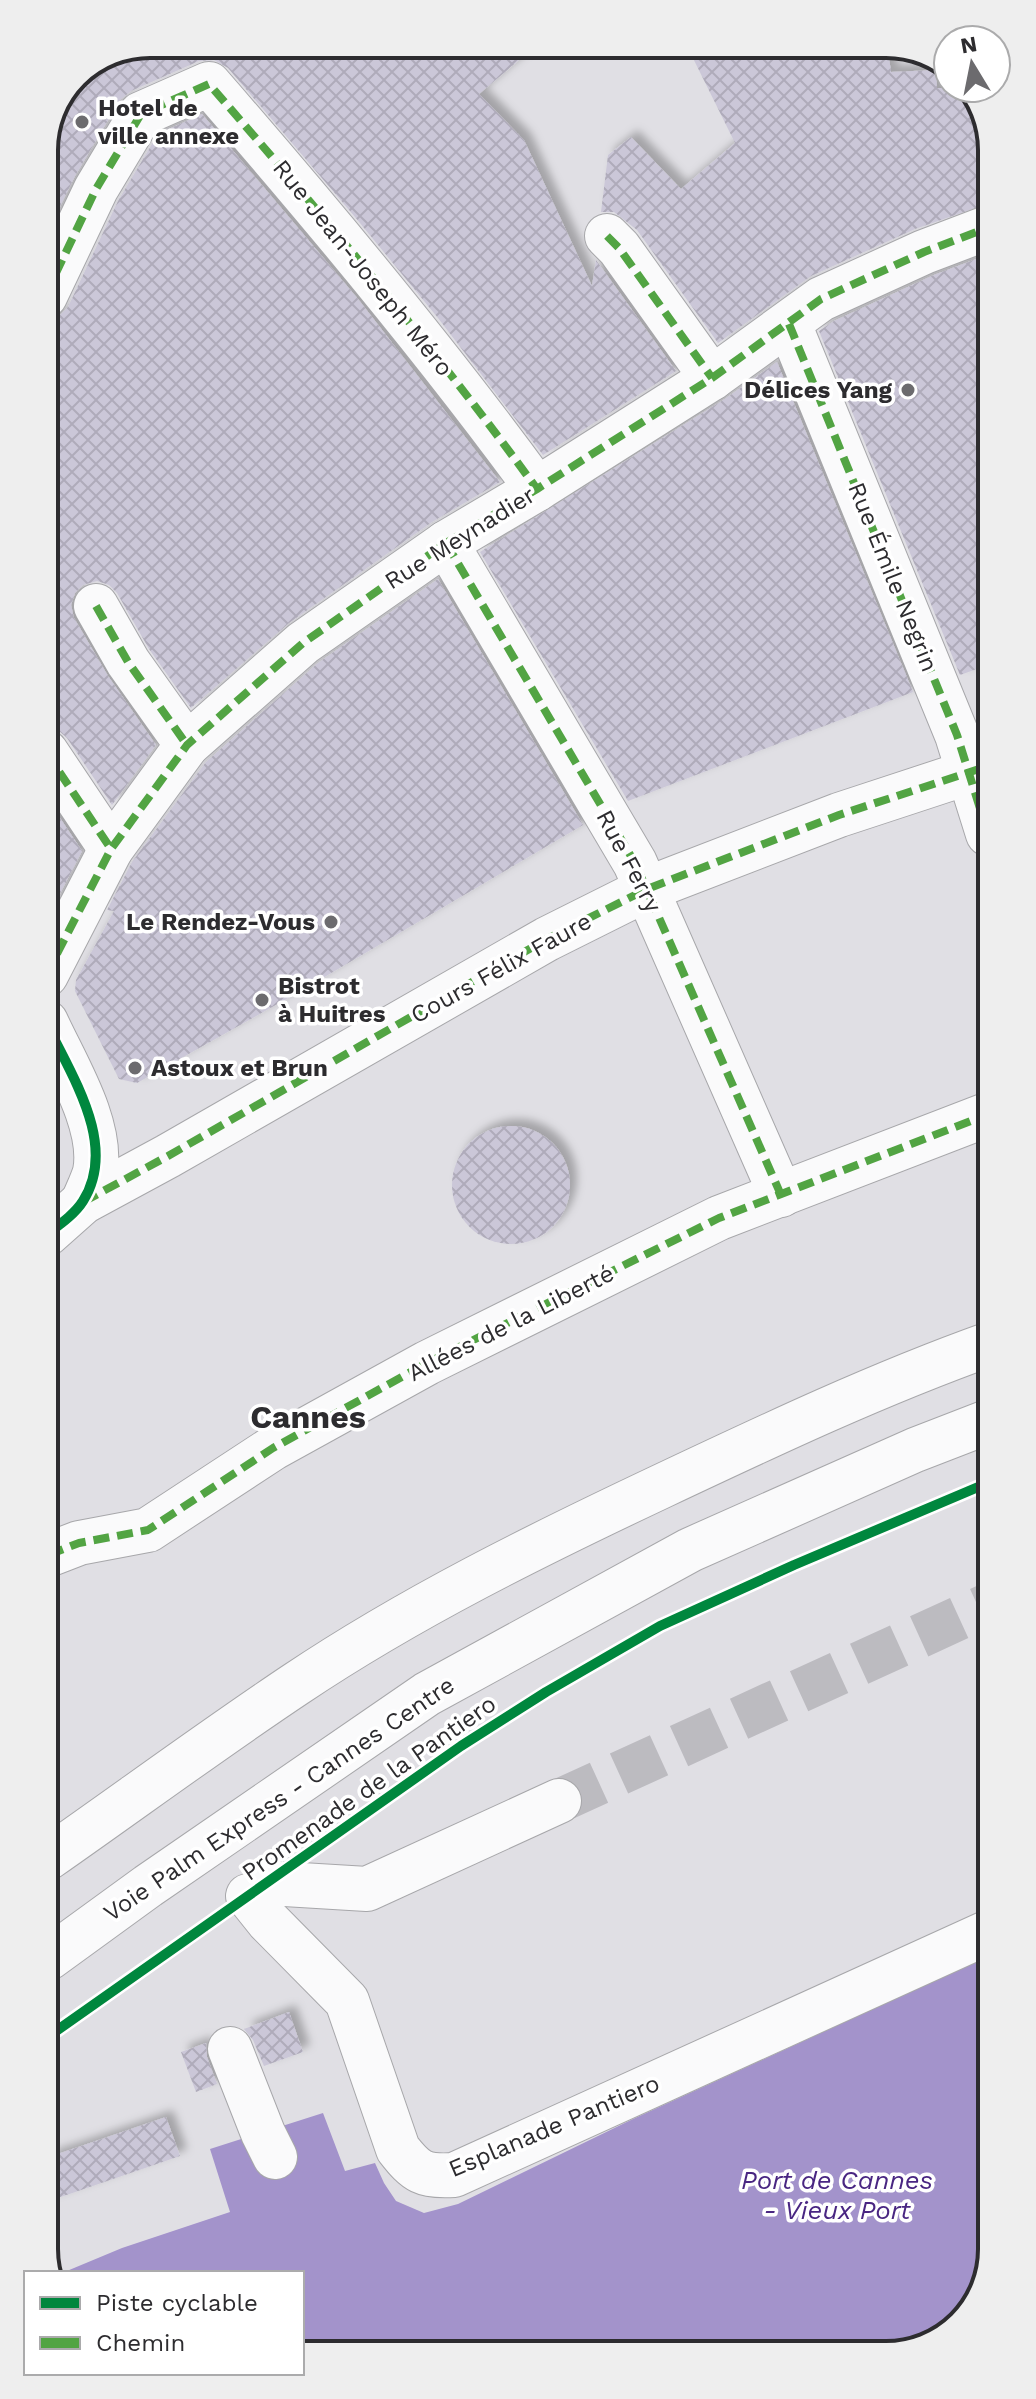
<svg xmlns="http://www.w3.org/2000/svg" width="1036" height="2399" font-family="'Work Sans',sans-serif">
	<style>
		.water { fill: #a393cb }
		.building { fill: url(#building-cross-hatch); filter: url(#shadow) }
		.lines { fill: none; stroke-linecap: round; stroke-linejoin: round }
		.minor-tunnel { stroke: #bcbbc0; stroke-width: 44; stroke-dasharray: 44 22; stroke-linecap: butt }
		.minor-casing { stroke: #a7a7aa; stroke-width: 46 }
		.major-casing { stroke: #a7a7aa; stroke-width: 46 }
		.minor { stroke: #fafafb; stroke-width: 44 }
		.major { stroke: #fafafb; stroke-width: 44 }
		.quiet { stroke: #52a443; stroke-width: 8; stroke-dasharray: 16 8; stroke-linecap: butt }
		.cycleway-casing { stroke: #fff; stroke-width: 15 }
		.cycleway { stroke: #00873e; stroke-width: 10 }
		.poi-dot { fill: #6c6b6e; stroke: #fff; stroke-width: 3 }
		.labels { text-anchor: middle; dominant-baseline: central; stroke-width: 7; stroke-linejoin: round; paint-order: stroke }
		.poi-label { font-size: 24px; font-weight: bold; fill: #2d2c2f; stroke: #fff; text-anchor: start }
		.street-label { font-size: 24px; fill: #2d2c2f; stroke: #fff }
		.water-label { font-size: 26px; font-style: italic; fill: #492682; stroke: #fff }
		.district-label { font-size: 32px; font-weight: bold; fill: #2d2c2f; stroke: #fff }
		.rim { fill: none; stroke: #2d2c2f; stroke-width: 4 }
	</style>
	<defs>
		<pattern id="building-cross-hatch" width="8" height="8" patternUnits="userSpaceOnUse" patternTransform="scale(2)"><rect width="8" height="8" fill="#cbc7d8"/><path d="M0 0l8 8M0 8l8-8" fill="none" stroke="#afabba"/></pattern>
		<filter id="shadow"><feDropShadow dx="7" dy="-7" stdDeviation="4" flood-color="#0004"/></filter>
	</defs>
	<rect width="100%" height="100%" fill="#e0dfe4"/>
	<!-- water -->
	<path class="water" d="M991,1955L992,2249L970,2313L920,2350L302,2354V2273H62L122,2248L230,2212L210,2149L323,2113L345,2171L375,2163L384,2183L396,2201L424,2213L458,2204L633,2119Z"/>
	<!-- building -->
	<g class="building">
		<path d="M150,44H538L479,94L524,140L592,286L596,260L676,371L543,455L438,318L355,217L228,68L214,60L199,61L131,91L120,100L75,176L44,239V144L75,75Z"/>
		<path d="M686,44H875L877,58H889L891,72L936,70L937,88H966L987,116V204L915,229L811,276L718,343L637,230L614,212H601L608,155L631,137L681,189L735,143Z"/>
		<path d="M202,114L358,299L500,482L432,522L289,623L191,708L149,649L117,593L109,585L97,581L83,585L75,593L71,605L74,618L108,676L156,745L112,805L67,738L58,730L46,727L45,321L58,317L68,307L118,201L158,134Z"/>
		<path d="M987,255L988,665L960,675L819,331L834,321L934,275Z"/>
		<path d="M777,362L913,692L628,801L480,552L725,399Z"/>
		<path d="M438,579L583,825L304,989L137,1083L119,1079L75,991L76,980L114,911L107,910L132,862L206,762L318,663Z"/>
		<path d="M46,797L82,851L53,907H46Z"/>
		<circle cx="511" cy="1185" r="59"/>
		<path d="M289,2012L303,2052L264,2066L253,2040L244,2029Z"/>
		<path d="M206,2043L207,2057L217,2084L196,2092L181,2052Z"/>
		<path d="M166,2117L180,2156L49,2201V2157Z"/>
	</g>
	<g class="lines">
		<!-- minor-tunnel -->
		<path class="minor-tunnel" d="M559,1801L990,1604"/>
		<!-- minor casing -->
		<g class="minor-casing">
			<g id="minor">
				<path d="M607,236L619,248L712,378"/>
				<path d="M45,296L96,189L141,114L209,84C323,215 435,349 537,489"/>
				<path d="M789,324L957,735L988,834"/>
				<path d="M446,543L635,863L781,1195"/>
				<path d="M96,606L128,662L187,745"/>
				<path d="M46,752L111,849"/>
				<path d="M46,975L111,849L187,745L303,643L446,543L537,489L712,378L821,299L924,252L987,228"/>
				<path d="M46,1022C65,1064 104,1125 95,1172C92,1182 87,1192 83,1202"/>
				<path d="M47,1234L83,1202L168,1156L547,939L647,889L839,815L988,766"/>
				<path d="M48,1555L79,1543L148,1530L273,1448L427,1363L719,1218L989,1114"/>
				<path d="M268,1883L367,1889L559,1801"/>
				<path d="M248,1896L268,1921L347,2001L398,2149C416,2172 423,2177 454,2175L991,1931"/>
				<path d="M49,1958L148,1886L427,1694L690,1550L915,1450L990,1421"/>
				<path d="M230,2049L263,2133L275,2157"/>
			</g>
		</g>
		<!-- major casing -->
		<g class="major-casing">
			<path id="major" d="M48,1858C131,1800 212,1740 296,1684C411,1607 537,1545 662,1486C770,1435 878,1384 990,1344"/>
		</g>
		<!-- minor -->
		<use href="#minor" class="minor"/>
		<!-- major -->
		<use href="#major" class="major"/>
		<!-- quiet -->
		<g class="quiet">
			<path d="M607,236L619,248L712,378"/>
			<path d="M45,296L96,189L141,114L209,84C323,215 435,349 537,489"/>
			<path d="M789,324L957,735L988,834"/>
			<path d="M446,543L635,863L781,1195"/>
			<path d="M96,606L128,662L187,745"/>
			<path d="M46,752L111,849"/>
			<path d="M46,975L111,849L187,745L303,643L446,543L537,489L712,378L821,299L924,252L987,228"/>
			<path d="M83,1202L168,1156L547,939L647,889L839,815L988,766"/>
			<path d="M48,1555L79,1543L148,1530L273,1448L427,1363L719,1218L989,1114"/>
		</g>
		<!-- cycleway casing -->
		<g class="cycleway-casing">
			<g id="cycleway">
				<path d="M46,1022C70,1074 119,1144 83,1201C75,1214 59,1225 47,1234"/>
				<path d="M49,2036L461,1746L546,1692L660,1626L794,1565L990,1482"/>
			</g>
		</g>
		<!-- cycleway -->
		<use href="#cycleway" class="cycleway"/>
	</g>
	<!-- markers -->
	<g class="poi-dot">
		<circle cx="82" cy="122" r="8"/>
		<circle cx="908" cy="390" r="8"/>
		<circle cx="331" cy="922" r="8"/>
		<circle cx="262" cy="1000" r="8"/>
		<circle cx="135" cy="1068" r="8"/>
	</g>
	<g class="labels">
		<!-- poi labels -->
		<g class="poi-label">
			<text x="98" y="108">Hotel de<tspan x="98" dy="28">ville annexe</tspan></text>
			<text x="892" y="390" text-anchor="end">Délices Yang</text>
			<text x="315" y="922" text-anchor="end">Le Rendez-Vous</text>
			<text x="278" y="986">Bistrot<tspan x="278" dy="28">à Huitres</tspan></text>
			<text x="151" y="1068">Astoux et Brun</text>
		</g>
		<!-- street labels -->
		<g class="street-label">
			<text transform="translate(363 268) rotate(51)">Rue Jean-Joseph Méro</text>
			<text transform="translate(460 538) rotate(-32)">Rue Meynadier</text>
			<text transform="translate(893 577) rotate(68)">Rue Émile Negrin</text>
			<text transform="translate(629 861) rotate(62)">Rue Ferry</text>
			<text transform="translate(501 968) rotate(-29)">Cours Félix Faure</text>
			<text transform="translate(511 1323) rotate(-27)">Allées de la Liberté</text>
			<text transform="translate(369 1788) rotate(-35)">Promenade de la Pantiero</text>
			<text transform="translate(279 1799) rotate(-34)">Voie Palm Express - Cannes Centre</text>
			<text transform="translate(554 2126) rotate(-23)">Esplanade Pantiero</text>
		</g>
		<!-- water labels -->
		<g class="water-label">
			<text x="837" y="2180">Port de Cannes<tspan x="837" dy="30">- Vieux Port</tspan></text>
		</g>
		<!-- district labels -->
		<g class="district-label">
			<text x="308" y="1417">Cannes</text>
		</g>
	</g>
	<!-- crop -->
	<path d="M0 0H1036V2399H0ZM150 58H886A92 92 0 0 1 978 150V2249A92 92 0 0 1 886 2341H150A92 92 0 0 1 58 2249V150A92 92 0 0 1 150 58Z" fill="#eee" fill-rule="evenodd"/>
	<path class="rim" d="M150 58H886A92 92 0 0 1 978 150V2249A92 92 0 0 1 886 2341H150A92 92 0 0 1 58 2249V150A92 92 0 0 1 150 58Z"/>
	<!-- legend -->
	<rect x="24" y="2271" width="280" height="104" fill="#ffffff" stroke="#ababac" stroke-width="2"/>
	<rect x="40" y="2297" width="40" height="12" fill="#00873e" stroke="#ababac" stroke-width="2"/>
	<text x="96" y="2311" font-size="24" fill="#2d2c2f">Piste cyclable</text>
	<rect x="40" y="2337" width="40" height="12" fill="#52a443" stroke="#ababac" stroke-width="2"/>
	<text x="96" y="2351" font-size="24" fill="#2d2c2f">Chemin</text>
	<!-- north arrow -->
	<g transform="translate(972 64) rotate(350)"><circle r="38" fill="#ffffff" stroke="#ababac" stroke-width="2"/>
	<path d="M0-6L14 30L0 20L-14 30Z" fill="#6c6b6e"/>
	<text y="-12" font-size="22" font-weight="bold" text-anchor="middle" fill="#2d2c2f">N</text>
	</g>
</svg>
